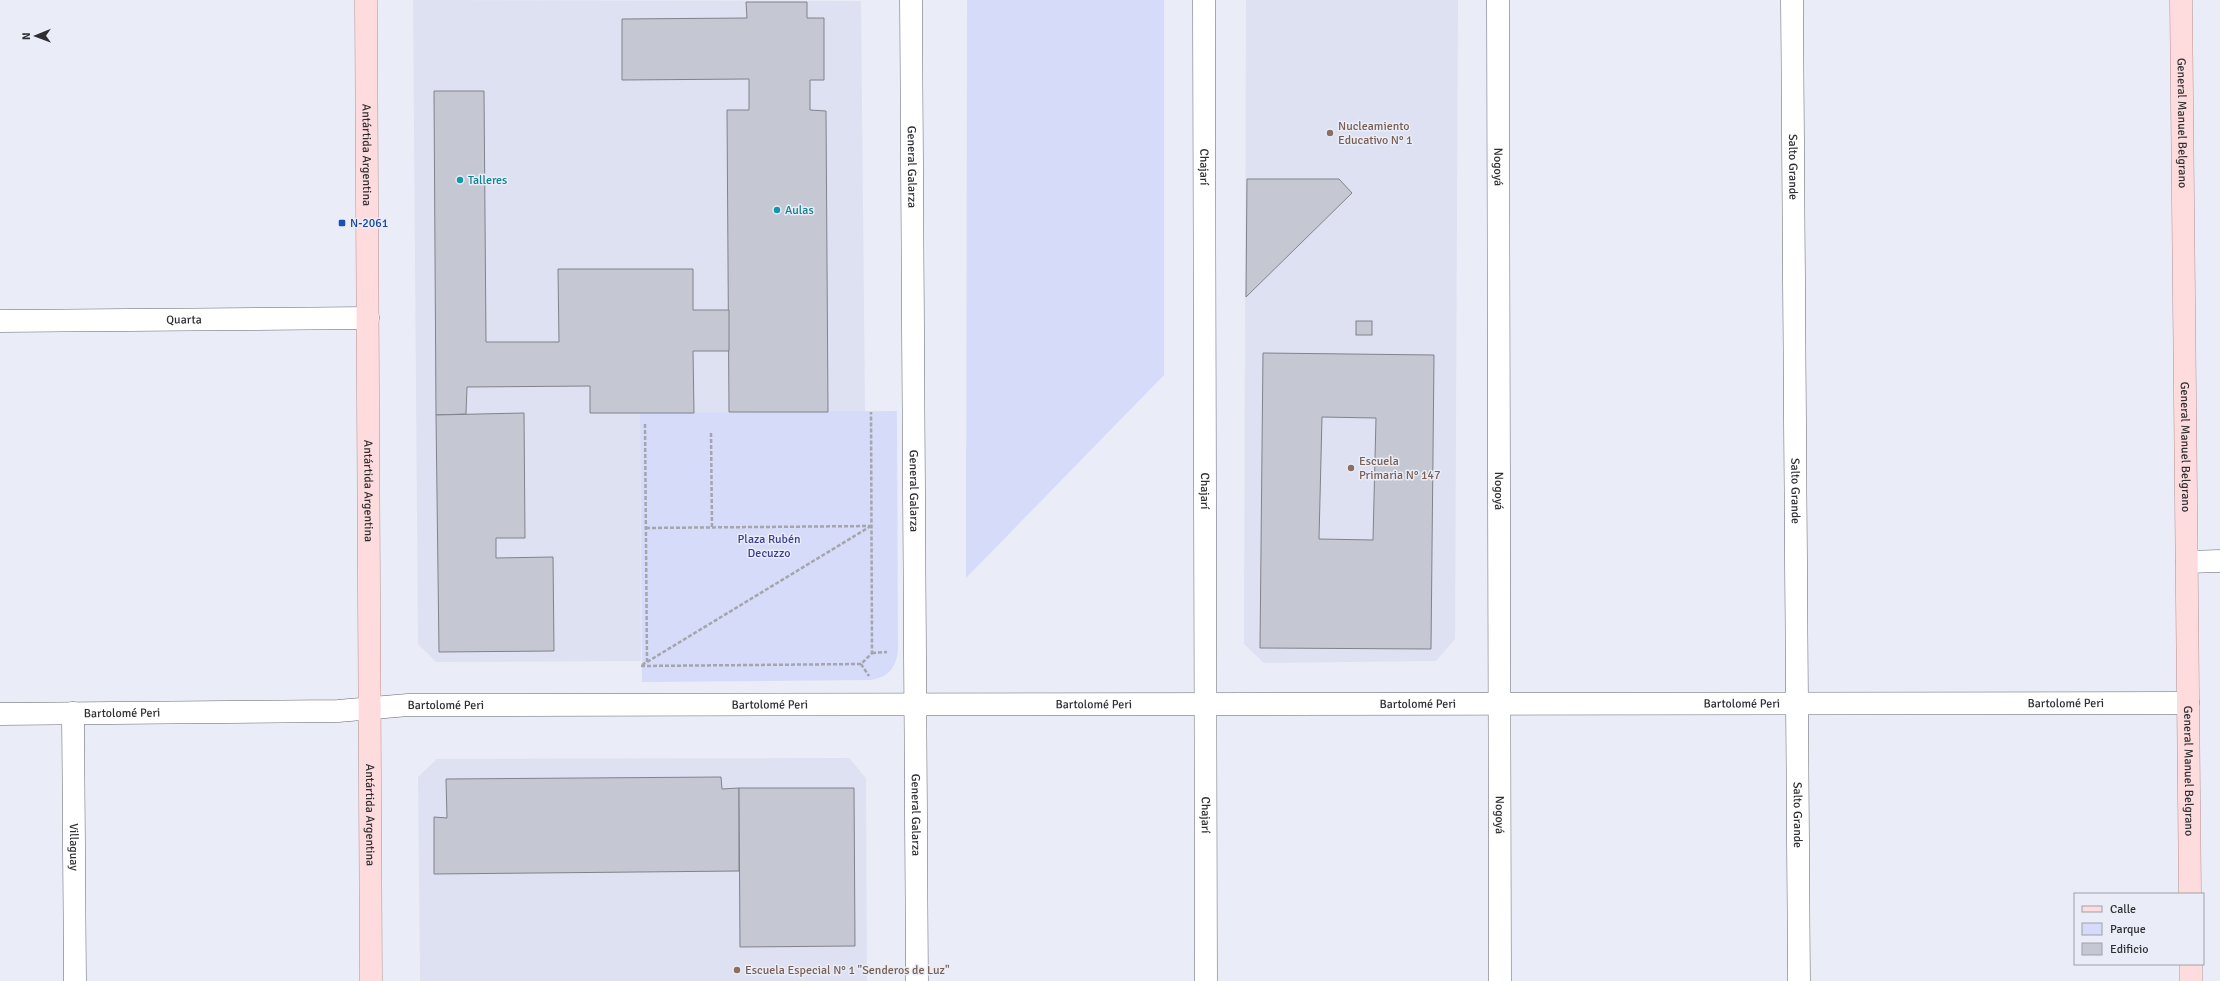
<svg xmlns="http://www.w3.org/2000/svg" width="2220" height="981" font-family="Signika,sans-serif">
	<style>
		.built { fill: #dde1f2 }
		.green { fill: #d5dbf8 }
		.building { fill: #c5c8d2; stroke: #80828c; fill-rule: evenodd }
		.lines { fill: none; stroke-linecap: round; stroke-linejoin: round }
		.minor-casing { stroke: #64666f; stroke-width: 23 }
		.major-casing { stroke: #b59093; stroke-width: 23 }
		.path { stroke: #a4a5ad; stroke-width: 2.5; stroke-dasharray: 4 2; stroke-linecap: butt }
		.minor { stroke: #fff; stroke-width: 22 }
		.major { stroke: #fedcdd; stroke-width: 22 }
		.education-dot { fill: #8d6e63; stroke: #eaedf7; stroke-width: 1.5 }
		.culture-dot { fill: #0f9aa8; stroke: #eaedf7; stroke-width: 1.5 }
		.transit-dot { fill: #1a4fb4; stroke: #eaedf7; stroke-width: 1.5 }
		.labels { text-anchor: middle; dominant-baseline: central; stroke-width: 3; stroke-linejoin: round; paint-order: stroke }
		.street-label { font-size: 12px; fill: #2f2f33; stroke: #eaedf7 }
		.education-label { font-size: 12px; fill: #785e54; stroke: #eaedf7; text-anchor: start }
		.culture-label { font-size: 12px; fill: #0d838f; stroke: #eaedf7; text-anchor: start }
		.transit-label { font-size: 12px; fill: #164399; stroke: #eaedf7; text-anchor: start }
		.park-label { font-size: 12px; fill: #3a3c9c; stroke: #eaedf7 }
	</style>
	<rect width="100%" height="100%" fill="#eaedf7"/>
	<!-- built -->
	<g class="built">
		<path d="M413,0L861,1L865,412L640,413L641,661L436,662L418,644Z"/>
		<path d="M1246,0H1458L1455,639L1436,661L1264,663L1244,644Z"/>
		<path d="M849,758L866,778L867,981H420L418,777L437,759Z"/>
	</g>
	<!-- green -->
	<g class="green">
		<path d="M967,0H1164V375L966,578Z"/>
		<path d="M897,411L898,650C896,667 889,677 871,680L642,682L640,413Z"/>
	</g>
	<!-- building -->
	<g class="building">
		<path d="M746,2H807V18H824V80H810V110L826,111L828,412H729L727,110H749V79L622,80V19L747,18Z"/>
		<path d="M434,91H484L486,342H559L558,269H693V310H729V351H693L694,413H590V386L467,387L466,414L436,415Z"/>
		<path d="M1247,179H1339L1352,193L1246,297Z"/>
		<rect x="1356" y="321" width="16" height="14"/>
		<path d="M1263,353L1434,355L1431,649L1260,648ZM1322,417L1376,418L1373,540L1319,539Z"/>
		<path d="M524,413L525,538H496V558L553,557L554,651L439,652L436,415Z"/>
		<path d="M721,777L722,789L739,788V871L434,874V817L447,818L446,779Z"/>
		<path d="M739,788H854L855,946L740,947Z"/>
	</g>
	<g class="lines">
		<!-- minor casing -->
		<g class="minor-casing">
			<g id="minor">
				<path id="s1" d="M911,0L917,981"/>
				<path id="s2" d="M1204,0L1206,981"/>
				<path id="s3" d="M1498,0L1500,981"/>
				<path id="s4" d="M1792,0L1799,981"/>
				<path id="s5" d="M0,321L368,318"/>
				<path d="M2187,562L2220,561"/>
				<path id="s6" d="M73,713L75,981"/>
				<path id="s7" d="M0,714L338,711L408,705L2188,703"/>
			</g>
		</g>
		<!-- major casing -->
		<g class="major-casing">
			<g id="major">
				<path id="s8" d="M366,0L371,981"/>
				<path id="s9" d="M2181,0L2190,894"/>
				<path d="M2191,964V981"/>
			</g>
		</g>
		<!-- path -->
		<g class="path">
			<path d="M645,424L647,662"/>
			<path d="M711,433L712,527"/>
			<path d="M646,528L870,526"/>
			<path d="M872,653L887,652"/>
			<path d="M861,664L869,676"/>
			<path d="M642,665L871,526"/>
			<path d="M641,666L861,664L872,653L871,412"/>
		</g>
		<!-- minor -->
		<use href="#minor" class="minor"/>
		<!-- major -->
		<use href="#major" class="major"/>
	</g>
	<!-- markers -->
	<g class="education-dot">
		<circle cx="1330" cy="133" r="4"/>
		<circle cx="1351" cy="468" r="4"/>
		<circle cx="737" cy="970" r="4"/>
	</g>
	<g class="culture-dot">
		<circle cx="460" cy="180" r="4"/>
		<circle cx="777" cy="210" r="4"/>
	</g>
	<rect class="transit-dot" x="338" y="219" width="8" height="8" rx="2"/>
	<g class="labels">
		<!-- street labels -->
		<g class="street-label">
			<text stroke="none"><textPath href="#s9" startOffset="123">General Manuel Belgrano</textPath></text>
			<text stroke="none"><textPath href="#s8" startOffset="155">Antártida Argentina</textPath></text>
			<text stroke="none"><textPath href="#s1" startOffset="167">General Galarza</textPath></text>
			<text stroke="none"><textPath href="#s2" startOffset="167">Chajarí</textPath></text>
			<text stroke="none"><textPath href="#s3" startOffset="167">Nogoyá</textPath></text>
			<text stroke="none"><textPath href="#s4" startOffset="167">Salto Grande</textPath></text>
			<text stroke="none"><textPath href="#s5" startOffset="184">Quarta</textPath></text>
			<text stroke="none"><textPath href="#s9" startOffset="447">General Manuel Belgrano</textPath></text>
			<text stroke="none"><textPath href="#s8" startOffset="491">Antártida Argentina</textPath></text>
			<text stroke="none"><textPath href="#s1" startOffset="491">General Galarza</textPath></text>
			<text stroke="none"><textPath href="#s2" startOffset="491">Chajarí</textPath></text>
			<text stroke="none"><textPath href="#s3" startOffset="491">Nogoyá</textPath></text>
			<text stroke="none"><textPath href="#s4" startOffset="491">Salto Grande</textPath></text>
			<text stroke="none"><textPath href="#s7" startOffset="2066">Bartolomé Peri</textPath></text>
			<text stroke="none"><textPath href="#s7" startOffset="1094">Bartolomé Peri</textPath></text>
			<text stroke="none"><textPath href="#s7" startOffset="1418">Bartolomé Peri</textPath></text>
			<text stroke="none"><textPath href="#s7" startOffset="1742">Bartolomé Peri</textPath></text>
			<text stroke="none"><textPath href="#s7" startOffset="446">Bartolomé Peri</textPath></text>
			<text stroke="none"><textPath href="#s7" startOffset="770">Bartolomé Peri</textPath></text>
			<text stroke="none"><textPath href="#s7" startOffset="122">Bartolomé Peri</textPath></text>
			<text stroke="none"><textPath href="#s9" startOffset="771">General Manuel Belgrano</textPath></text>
			<text stroke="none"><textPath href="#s8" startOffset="815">Antártida Argentina</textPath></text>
			<text stroke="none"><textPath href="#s1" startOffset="815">General Galarza</textPath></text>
			<text stroke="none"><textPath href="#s2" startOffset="815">Chajarí</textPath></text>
			<text stroke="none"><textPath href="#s3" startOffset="815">Nogoyá</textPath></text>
			<text stroke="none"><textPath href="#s4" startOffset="815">Salto Grande</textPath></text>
			<text stroke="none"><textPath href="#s6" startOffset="134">Villaguay</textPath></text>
		</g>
		<!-- education labels -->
		<g class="education-label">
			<text x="1338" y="126">Nucleamiento<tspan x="1338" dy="14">Educativo N° 1</tspan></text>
			<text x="1359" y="461">Escuela<tspan x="1359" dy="14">Primaria N° 147</tspan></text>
			<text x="745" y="970">Escuela Especial N° 1 "Senderos de Luz"</text>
		</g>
		<!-- culture labels -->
		<g class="culture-label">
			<text x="468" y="180">Talleres</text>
			<text x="785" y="210">Aulas</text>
		</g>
		<!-- transit labels -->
		<g class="transit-label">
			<text x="350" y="223">N-2061</text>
		</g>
		<!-- park labels -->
		<g class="park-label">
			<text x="769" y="539">Plaza Rubén<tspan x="769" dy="14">Decuzzo</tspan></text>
		</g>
	</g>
	<!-- legend -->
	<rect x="2074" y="893" width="130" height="72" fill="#eaedf7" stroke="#9fa1a9"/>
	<rect x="2082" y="906" width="20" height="6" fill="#fedcdd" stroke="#9fa1a9"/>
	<text x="2110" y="913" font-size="12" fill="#2f2f33">Calle</text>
	<rect x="2082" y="923" width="20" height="12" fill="#d5dbf8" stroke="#9fa1a9"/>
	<text x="2110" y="933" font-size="12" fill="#2f2f33">Parque</text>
	<rect x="2082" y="943" width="20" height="12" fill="#c5c8d2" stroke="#9fa1a9"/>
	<text x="2110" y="953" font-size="12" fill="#2f2f33">Edificio</text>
	<!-- north arrow -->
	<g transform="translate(36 36) rotate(269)" stroke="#eaedf7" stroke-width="3" paint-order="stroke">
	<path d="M0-3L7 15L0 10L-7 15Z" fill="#2f2f33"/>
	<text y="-6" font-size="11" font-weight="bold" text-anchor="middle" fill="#2f2f33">N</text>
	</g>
</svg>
